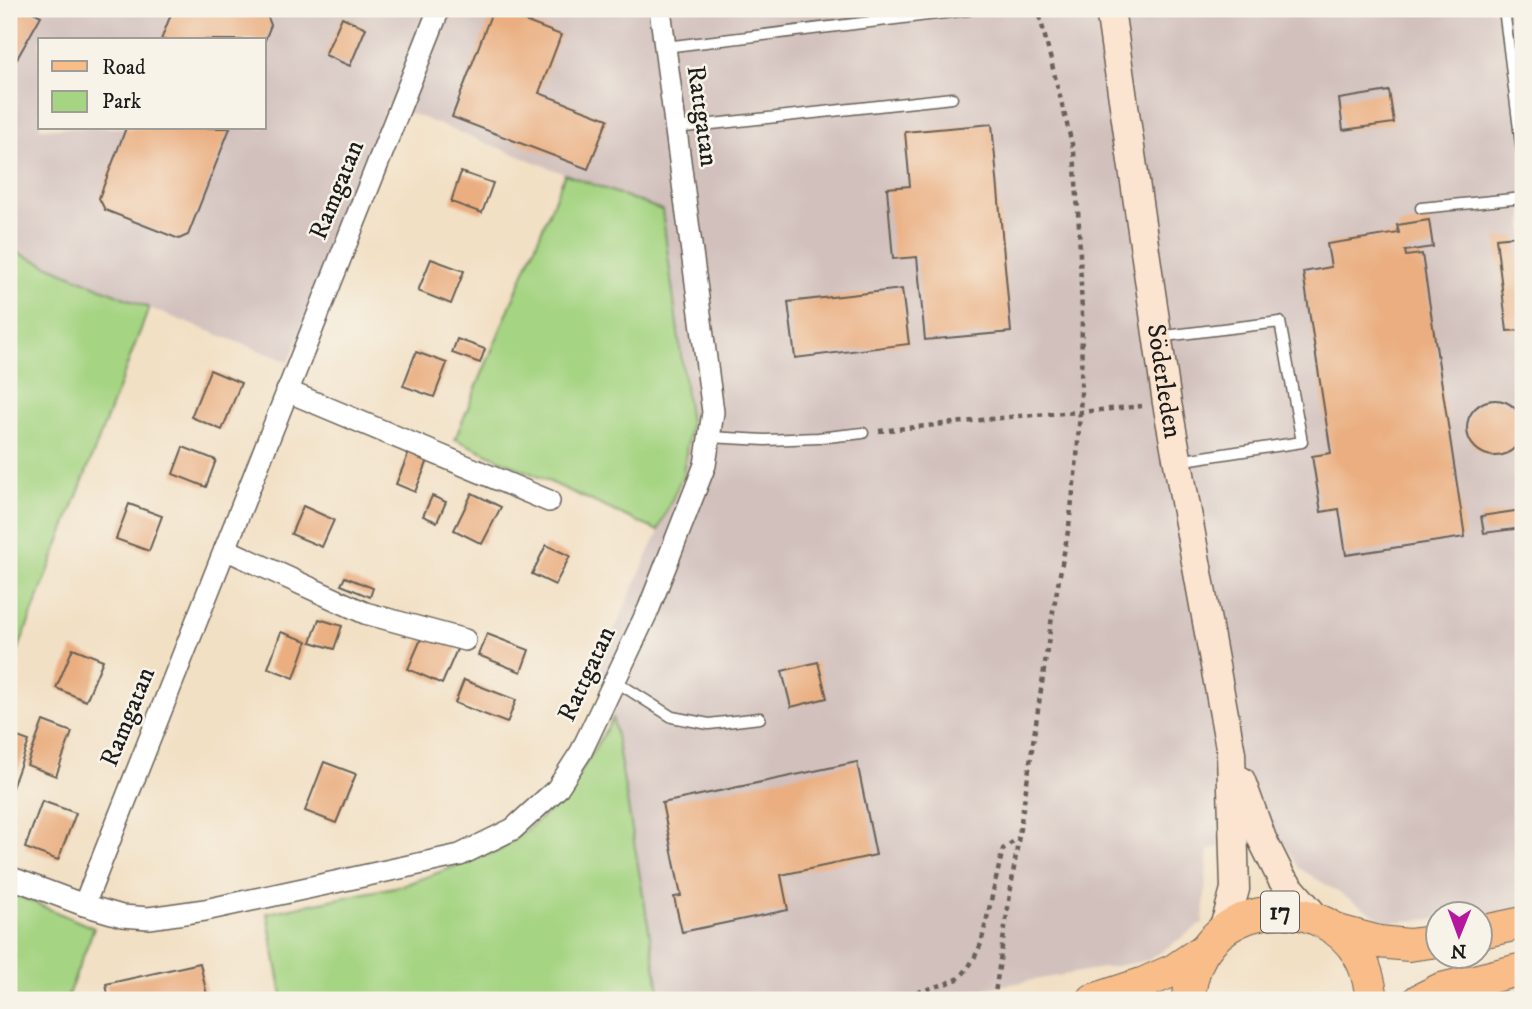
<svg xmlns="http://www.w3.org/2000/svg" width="1532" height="1009" font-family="'IM FELL DW Pica',serif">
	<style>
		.industrial { fill: #d1c0bc; fill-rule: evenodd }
		.green { fill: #a5d482; stroke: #60784f; stroke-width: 2 }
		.building { fill: #eaae80 }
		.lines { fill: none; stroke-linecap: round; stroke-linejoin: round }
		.lane-casing { stroke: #676157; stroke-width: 13 }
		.street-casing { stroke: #676157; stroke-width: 24 }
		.secondary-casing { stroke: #676157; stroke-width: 31 }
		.primary-casing { stroke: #676157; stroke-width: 34 }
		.path { stroke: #676157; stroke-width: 4.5; stroke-dasharray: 5 5; stroke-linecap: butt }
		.lane { stroke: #fff; stroke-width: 10 }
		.street { stroke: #fff; stroke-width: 21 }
		.secondary { stroke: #fce5d0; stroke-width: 28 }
		.primary { stroke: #f8bd89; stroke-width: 32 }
		.labels { text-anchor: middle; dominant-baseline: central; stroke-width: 5; stroke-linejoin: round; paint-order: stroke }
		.shield { fill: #f7f3e8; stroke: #5e5c59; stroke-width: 2 }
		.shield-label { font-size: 24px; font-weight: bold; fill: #1c1c1c }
		.street-label { font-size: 26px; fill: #1c1c1c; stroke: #f7f3e8 }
	</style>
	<rect width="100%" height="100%" fill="#f7f3e8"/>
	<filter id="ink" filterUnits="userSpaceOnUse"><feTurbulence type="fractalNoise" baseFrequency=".0143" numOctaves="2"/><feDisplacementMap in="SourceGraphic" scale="14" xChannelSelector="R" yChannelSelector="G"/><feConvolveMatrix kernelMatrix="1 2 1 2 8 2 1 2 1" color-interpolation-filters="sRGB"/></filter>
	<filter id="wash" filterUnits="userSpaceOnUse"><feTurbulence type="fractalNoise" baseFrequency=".00686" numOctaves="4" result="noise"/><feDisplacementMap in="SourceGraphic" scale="28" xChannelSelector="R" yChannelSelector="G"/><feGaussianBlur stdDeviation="1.57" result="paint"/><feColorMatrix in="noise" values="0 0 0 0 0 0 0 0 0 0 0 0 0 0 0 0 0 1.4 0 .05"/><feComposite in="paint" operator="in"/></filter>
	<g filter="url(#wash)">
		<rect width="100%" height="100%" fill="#f2e0c5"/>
		<!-- industrial -->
		<path class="industrial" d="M9,9H1523V909L1480,917V914H1438L1437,919L1386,922L1299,868L1276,831L1208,850L1203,923L1149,960L919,1000H663L598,668L651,548L685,478L692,424L662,210L565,174L387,104L289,362L149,308L9,249ZM40,40H264V128H40Z"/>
		<!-- green -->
		<g class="green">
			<path d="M565,174L662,210L690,423L683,475L658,531L455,439Z"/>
			<path d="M9,249L149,308L9,674Z"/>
			<path d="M613,718L661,1000H283L267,913L404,885L500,850L563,801Z"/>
			<path d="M9,892L94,928L66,1000H9Z"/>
		</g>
		<g id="blocks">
			<!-- building -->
			<g class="building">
				<path d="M9,9H28L41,16L9,73Z"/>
				<path d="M173,9H250L267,15L271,25L265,40H161Z"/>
				<path d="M493,9L561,35L539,93L608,119L588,169L452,117Z"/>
				<path d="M342,17L366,28L350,66L325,55Z"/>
				<path d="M1389,91L1394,123L1343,130L1339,99Z"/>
				<path d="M992,124L1011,332L925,340L917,257L893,259L887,188L910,186L905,132Z"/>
				<path d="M126,128H230L188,235L179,239L105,210L99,198Z"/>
				<path d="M461,172L493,183L482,213L451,202Z"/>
				<path d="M1429,220L1433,247L1405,251L1406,256L1422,254L1465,537L1346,555L1339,509L1321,512L1312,456L1331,453L1303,272L1331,267L1327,244L1399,233L1397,225Z"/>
				<path d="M1516,236L1523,303V330L1507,331L1496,238Z"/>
				<path d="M431,259L464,271L451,304L418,291Z"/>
				<path d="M902,289L909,344L795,358L788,302Z"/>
				<path d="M457,339L485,349L480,363L452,353Z"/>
				<path d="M416,352L447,363L434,397L403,386Z"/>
				<path d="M210,370L241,383L222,430L191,417Z"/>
				<circle cx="1495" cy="428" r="28"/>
				<path d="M183,447L216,460L206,487L173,474Z"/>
				<path d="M410,450L429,458L415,492L396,484Z"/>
				<path d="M472,493L501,507L482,544L454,530Z"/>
				<path d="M432,496L446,502L437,522L423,516Z"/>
				<path d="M129,504L162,516L149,551L116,539Z"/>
				<path d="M303,506L334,520L322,547L291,534Z"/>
				<path d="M1522,510L1523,528L1484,533L1481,516Z"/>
				<path d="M546,545L570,556L555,585L532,574Z"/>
				<path d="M345,577L373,588L370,597L341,585Z"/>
				<path d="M319,619L342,626L334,649L311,642Z"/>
				<path d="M281,632L307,641L294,678L268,668Z"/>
				<path d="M424,632L458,647L442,684L408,669Z"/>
				<path d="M487,634L529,650L521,672L478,655Z"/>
				<path d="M73,648L103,660L86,701L56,688Z"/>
				<path d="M818,662L827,698L791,707L782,671Z"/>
				<path d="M464,680L516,700L507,723L455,703Z"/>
				<path d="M43,721L72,732L56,776L27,765Z"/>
				<path d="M9,734L29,741L9,796Z"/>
				<path d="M324,762L356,774L336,823L305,811Z"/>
				<path d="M857,762L876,855L781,875L788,910L682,932L674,897L681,896L662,803Z"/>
				<path d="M42,801L76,813L58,860L25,848Z"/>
				<path d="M200,963L208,1000H109L106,984Z"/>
			</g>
		</g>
	</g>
	<g filter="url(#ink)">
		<use href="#blocks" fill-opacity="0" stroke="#676157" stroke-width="2"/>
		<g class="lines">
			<!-- lane casing -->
			<g class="lane-casing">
				<g id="lane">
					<path d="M1504,9L1523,161"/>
					<path d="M665,47L969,10"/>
					<path d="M675,128L952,98"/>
					<path d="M1421,208L1523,198"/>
					<path d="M1157,337L1280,322L1302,442L1178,461"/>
					<path d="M709,437L765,440L818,438L863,433"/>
					<path d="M615,681L672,717L709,724L760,718"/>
				</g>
			</g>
			<!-- street casing -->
			<g class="street-casing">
				<g id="street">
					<path d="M287,391L549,501"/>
					<path d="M225,549L365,613L465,640"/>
					<path d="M9,877L84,905L122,916L149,918L205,910L460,855L513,829L557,789L581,752L649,608L705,465L713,412L660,9"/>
					<path d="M84,905L439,9"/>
				</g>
			</g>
			<!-- secondary casing -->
			<g class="secondary-casing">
				<g id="secondary">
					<path id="s1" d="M1110,9L1167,403L1231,753L1235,889L1227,918L1220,934"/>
					<path d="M1241,781L1262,839L1282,879L1316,918"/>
				</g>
			</g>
			<!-- primary casing -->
			<g class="primary-casing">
				<g id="primary">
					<path d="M1338,931L1379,942L1409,945L1438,941"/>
					<path d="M1480,932L1523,923"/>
					<path d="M1093,1000L1142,984L1174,970L1205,949"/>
					<path d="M1188,1000C1191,982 1194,965 1205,949C1241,898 1325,900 1358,954C1367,968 1370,984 1372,1000"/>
					<path d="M1419,1000L1441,989L1523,969"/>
				</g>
			</g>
			<!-- path -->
			<g class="path">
				<path d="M879,431L1019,416L1080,412L1142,406"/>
				<path d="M888,1000C902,996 951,984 959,978C969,969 976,955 981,944L1003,849L1018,838"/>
				<path d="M994,1000L1052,617L1069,526L1077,458L1081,394L1082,315L1079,226L1074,152L1038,9"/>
			</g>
			<!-- lane -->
			<use href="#lane" class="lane"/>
			<!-- street -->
			<use href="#street" class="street"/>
			<!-- secondary -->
			<use href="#secondary" class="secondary"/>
			<!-- primary -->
			<use href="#primary" class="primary"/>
		</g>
	</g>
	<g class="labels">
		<!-- shield labels -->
		<rect class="shield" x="1261" y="891.5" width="38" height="41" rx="5"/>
		<g class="shield-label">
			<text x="1280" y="912">17</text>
		</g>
		<!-- street labels -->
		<g class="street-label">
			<text transform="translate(702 116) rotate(82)">Rattgatan</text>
			<text transform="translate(337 190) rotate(-68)">Ramgatan</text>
			<text stroke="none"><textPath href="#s1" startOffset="376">Söderleden</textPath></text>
			<text transform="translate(587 674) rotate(-65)">Rattgatan</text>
			<text transform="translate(128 717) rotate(-68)">Ramgatan</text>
		</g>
	</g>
	<!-- margin -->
	<rect width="1532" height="1009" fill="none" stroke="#f7f3e8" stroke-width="35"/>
	<!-- legend -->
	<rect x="38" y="38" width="228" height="91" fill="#f7f3e8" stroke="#9f9d96" stroke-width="2"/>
	<rect x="52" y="61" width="35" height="10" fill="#f8bd89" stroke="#9f9d96" stroke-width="2"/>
	<text x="102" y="74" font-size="21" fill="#1c1c1c">Road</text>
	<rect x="52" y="91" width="35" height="21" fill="#a5d482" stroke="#9f9d96" stroke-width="2"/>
	<text x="102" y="108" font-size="21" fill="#1c1c1c">Park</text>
	<!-- north arrow -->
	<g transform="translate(1459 935) rotate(181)"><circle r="33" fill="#f7f3e8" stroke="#9f9d96" stroke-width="2"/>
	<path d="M0-5L12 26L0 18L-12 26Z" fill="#b5179e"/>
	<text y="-10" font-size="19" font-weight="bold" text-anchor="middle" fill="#1c1c1c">N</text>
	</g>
</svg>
